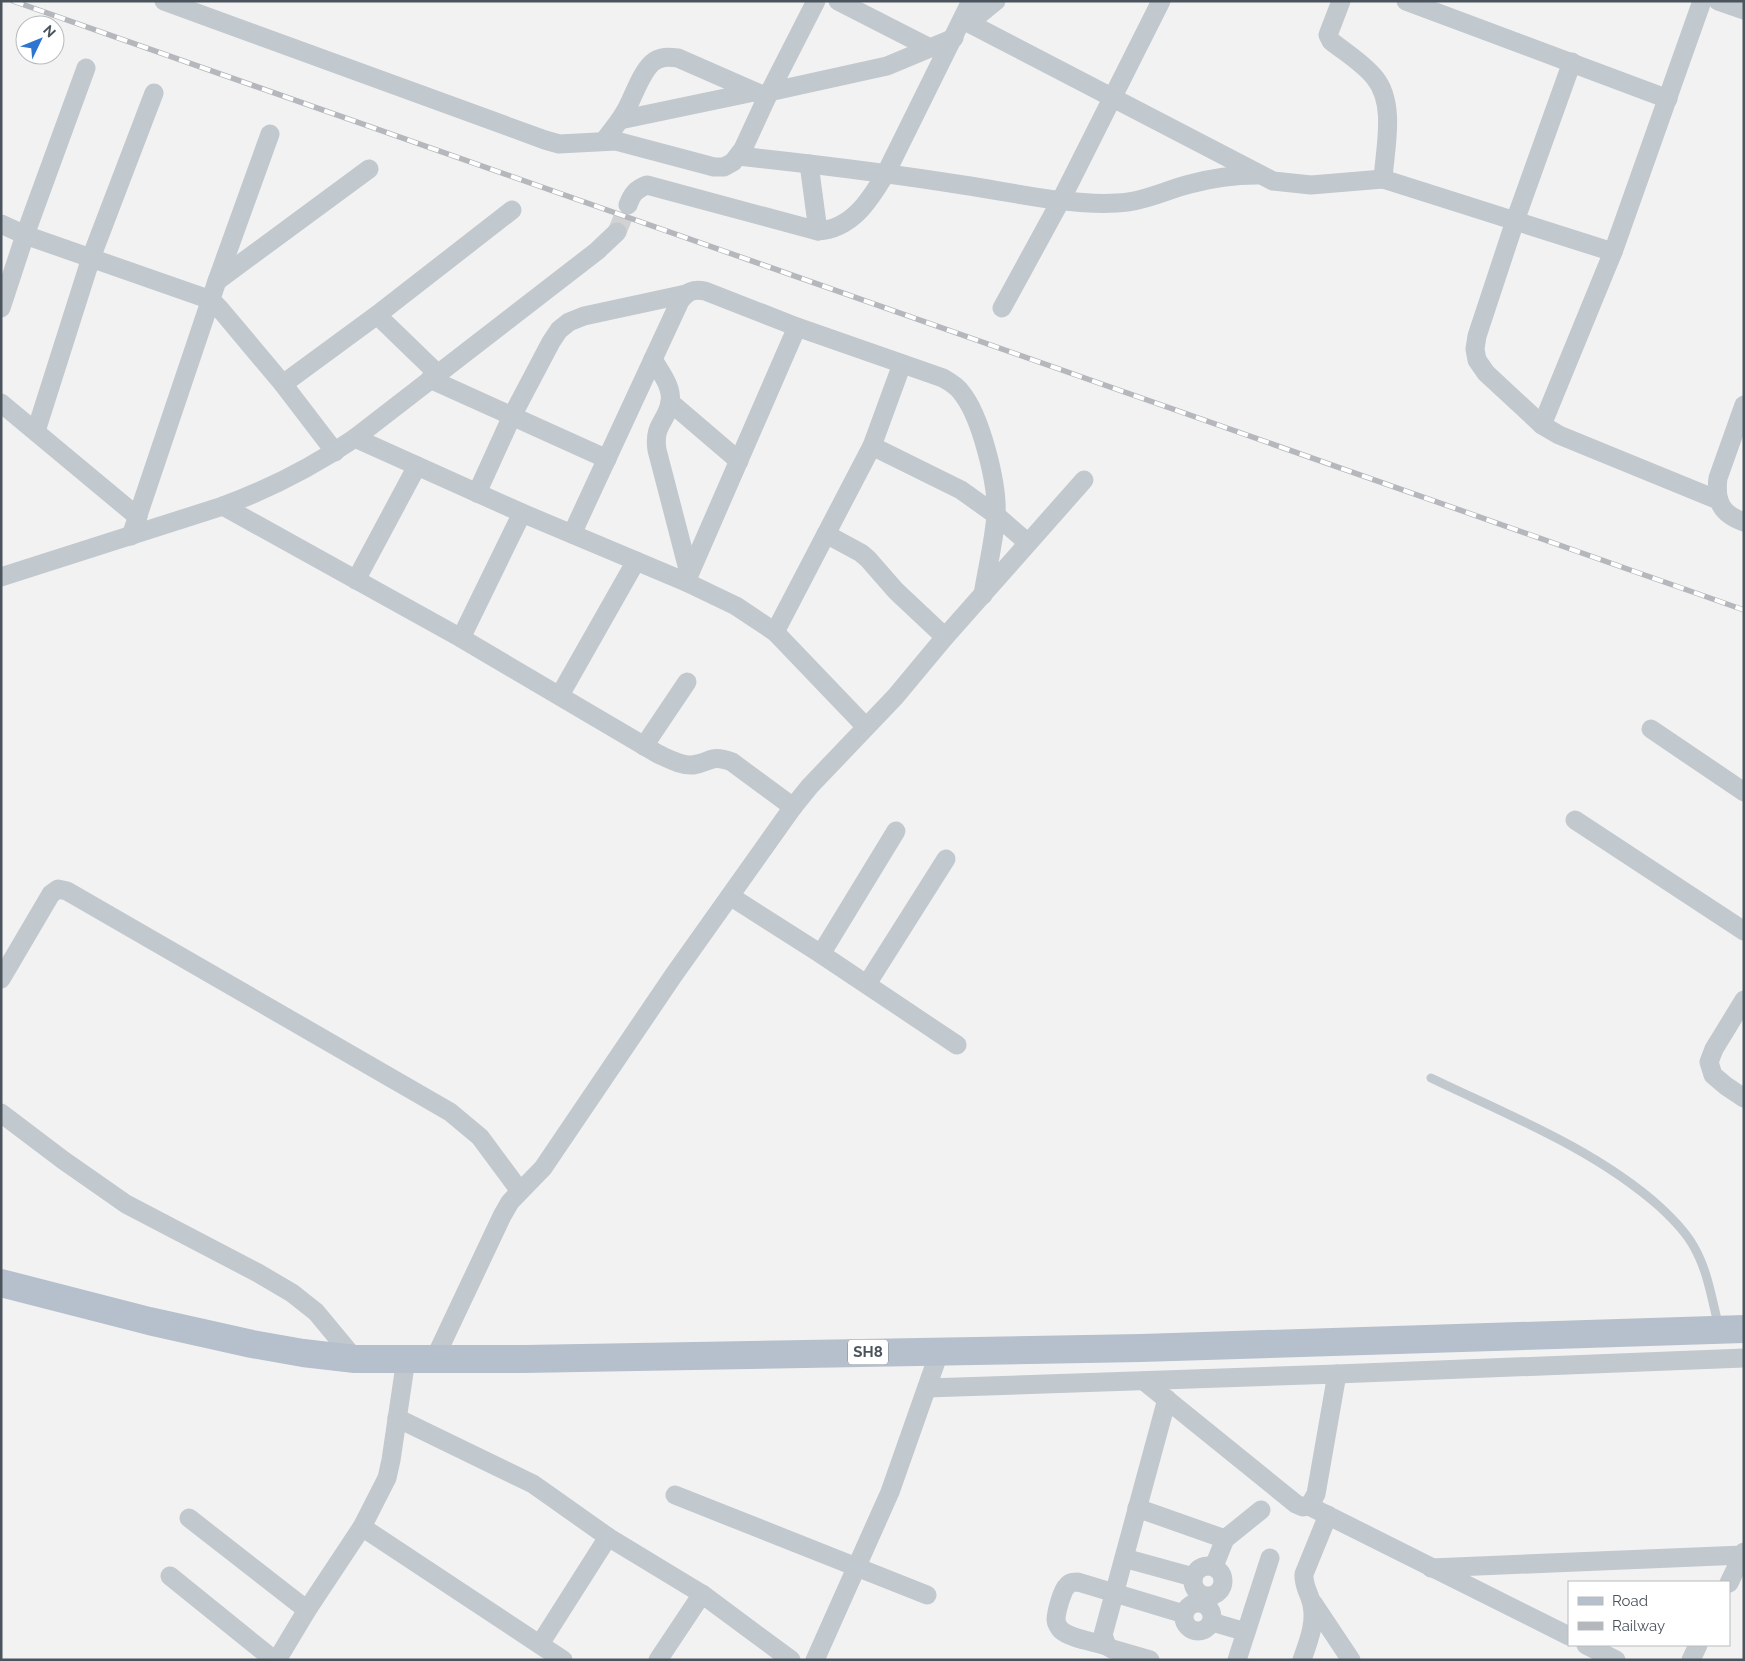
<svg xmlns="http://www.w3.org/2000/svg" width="1745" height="1661" font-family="Raleway,sans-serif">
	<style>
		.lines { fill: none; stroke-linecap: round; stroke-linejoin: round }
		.minor-tunnel { stroke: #d1d2d4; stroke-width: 19; stroke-dasharray: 19 9; stroke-linecap: butt }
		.service { stroke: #c1c8ce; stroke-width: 9 }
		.minor { stroke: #c1c8ce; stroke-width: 19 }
		.primary { stroke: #b5c0cc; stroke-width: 28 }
		.rail-casing { stroke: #b4b7bb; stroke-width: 5.5 }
		.rail { stroke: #fff; stroke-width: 4; stroke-dasharray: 11; stroke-linecap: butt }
		.labels { text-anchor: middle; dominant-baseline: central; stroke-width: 4; stroke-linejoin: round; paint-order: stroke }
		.shield { fill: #fff; stroke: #81878e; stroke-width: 1 }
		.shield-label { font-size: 15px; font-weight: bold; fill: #4b545d }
	</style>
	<rect width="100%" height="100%" fill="#f3f2f2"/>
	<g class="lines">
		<!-- minor-tunnel -->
		<path class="minor-tunnel" d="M617,232L628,205"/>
		<!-- service -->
		<path class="service" d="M1431,1078C1508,1115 1595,1149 1660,1207C1673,1219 1686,1232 1694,1247C1708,1271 1712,1301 1719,1327"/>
		<!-- minor -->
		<g class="minor">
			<path d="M164,1L545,140L559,144L616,141L714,167H724L733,162L743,149L767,97L816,1"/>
			<path d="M838,1L930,48"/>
			<path d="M1341,1L1328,35L1331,41C1346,53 1363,63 1375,78C1396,104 1385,148 1383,179"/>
			<path d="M1406,1L1668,99"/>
			<path d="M1718,1L1744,10"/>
			<path d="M963,20L1273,181L1311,185L1383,179L1613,252"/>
			<path d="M969,23L996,1"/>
			<path d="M1572,62L1515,221L1477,336L1475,349L1477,360L1486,373L1542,425L1559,435L1718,500"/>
			<path d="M769,92L887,66L954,38"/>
			<path d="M620,120L754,92"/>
			<path d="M604,141C612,130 621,120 627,108C634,95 641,73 652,63C660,56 669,57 678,58L767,97"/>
			<path d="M738,156C813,164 888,173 963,185C1011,192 1070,206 1117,203C1143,202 1166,190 1190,184C1212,178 1235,175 1257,175"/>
			<path d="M809,164L818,231"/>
			<path d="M628,205C632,194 636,189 647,185L818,231C852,229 870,200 886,173L971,1"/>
			<path d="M1,224L25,235L211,300L220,309L283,384L335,452"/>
			<path d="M217,281L369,169"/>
			<path d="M1,308L25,235L86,68"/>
			<path d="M1002,308L1061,200L1161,1"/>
			<path d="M377,315L438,374"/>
			<path d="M653,359C660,372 673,387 670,402C667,422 653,424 657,450L689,573"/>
			<path d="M430,379L607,459"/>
			<path d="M283,384L377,315L512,210"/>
			<path d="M670,402L739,461"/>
			<path d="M1,403L138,517"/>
			<path d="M1744,405L1718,478C1715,501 1721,514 1744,522"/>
			<path d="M1542,425L1613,252L1702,1"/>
			<path d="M36,431L91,258L154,93"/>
			<path d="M355,438L522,513L686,582L736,606L775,632L866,727"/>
			<path d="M872,446L961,490L996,515L1028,543"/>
			<path d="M477,493L512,416L551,342L559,330L569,322L584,316L686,294"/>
			<path d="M223,506L461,638L658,754C669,759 681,766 693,765C712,762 710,754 732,762L793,807"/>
			<path d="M572,534L680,301C688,291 693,289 705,291L797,327L943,378C950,382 957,386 961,392C981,416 998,485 996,515C994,542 987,569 983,595"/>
			<path d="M826,534L861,553L868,559L896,591L945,637"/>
			<path d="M131,536L217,281L270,134"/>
			<path d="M1,577L223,506C269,489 314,466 355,438L597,251L617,232"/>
			<path d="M356,580L417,466"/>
			<path d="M686,582L797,327"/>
			<path d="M775,632L872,446L902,364"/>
			<path d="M461,638L522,513"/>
			<path d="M560,695L636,561"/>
			<path d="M1651,729L1744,792"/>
			<path d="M644,746L687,682"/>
			<path d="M1575,820L1744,931"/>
			<path d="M730,896L821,954L957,1045"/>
			<path d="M821,954L896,831"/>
			<path d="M1,979L51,894L58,889L67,891L450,1112L480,1137L520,1191"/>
			<path d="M867,984L946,859"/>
			<path d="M1744,1000L1714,1049L1709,1062L1713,1075L1726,1086L1744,1098"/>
			<path d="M1,1113L63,1160L126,1204L258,1273L292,1293L316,1312L355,1359"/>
			<path d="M434,1360L502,1216L510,1202L543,1168L673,976L793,807L810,786L895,697L945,637L1084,480"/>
			<path d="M1144,1381L1296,1504L1303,1507L1309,1506L1316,1494L1337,1374"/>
			<path d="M927,1388L1337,1374L1744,1358"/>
			<path d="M397,1418L533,1484L608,1537L702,1594L791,1660"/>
			<path d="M675,1495L927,1595"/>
			<path d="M1309,1506L1569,1636"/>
			<path d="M1137,1508L1225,1539"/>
			<path d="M189,1518L307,1610"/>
			<path d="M362,1527L563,1660"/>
			<path d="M1124,1558L1193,1577"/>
			<circle cx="1208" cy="1581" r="15"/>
			<path d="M1214,1566L1225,1539L1261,1510"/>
			<path d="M1431,1568L1743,1555"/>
			<path d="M170,1576L274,1660"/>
			<path d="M1729,1583L1744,1552"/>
			<circle cx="1198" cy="1617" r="14"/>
			<path d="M1313,1603L1351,1660"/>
			<path d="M1212,1622L1246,1632"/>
			<path d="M540,1644L608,1537"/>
			<path d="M1586,1645L1616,1660"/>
			<path d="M1107,1646C1095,1642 1069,1638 1061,1630C1059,1628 1056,1623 1056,1620C1056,1613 1062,1590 1067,1586C1070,1582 1074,1582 1078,1582L1184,1614"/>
			<path d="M277,1660L307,1610L362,1527L387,1478L391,1460L406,1359"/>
			<path d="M658,1660L702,1594"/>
			<path d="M815,1660L890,1492L940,1350"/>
			<path d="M1150,1660L1112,1649L1107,1646L1103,1635L1167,1399"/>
			<path d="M1237,1660L1270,1558"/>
			<path d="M1302,1660C1308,1642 1316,1624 1312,1605C1310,1594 1303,1586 1304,1574L1328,1515"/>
			<path d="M1691,1660L1698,1645"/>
		</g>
		<!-- primary -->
		<path class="primary" d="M1,1283L149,1321L252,1344L303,1353L355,1359H524L1141,1348L1744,1329"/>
		<!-- rail casing -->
		<g class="rail-casing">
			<path id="rail" d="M13,1L1744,610"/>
		</g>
		<!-- rail -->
		<use href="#rail" class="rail"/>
	</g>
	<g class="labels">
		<!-- shield labels -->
		<rect class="shield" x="848" y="1339.5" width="40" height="25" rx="4"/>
		<g class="shield-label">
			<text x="868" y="1352">SH8</text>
		</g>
	</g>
	<!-- border -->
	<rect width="1745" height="1661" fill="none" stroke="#4b545d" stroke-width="5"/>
	<!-- legend -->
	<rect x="1568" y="1581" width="162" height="65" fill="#ffffff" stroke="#b7bbbe"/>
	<rect x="1578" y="1597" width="25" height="8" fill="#b5c0cc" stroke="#b7bbbe"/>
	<text x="1612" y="1606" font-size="15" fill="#4b545d">Road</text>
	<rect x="1578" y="1622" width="25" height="8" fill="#b4b7bb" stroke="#b7bbbe"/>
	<text x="1612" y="1631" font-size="15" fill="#4b545d">Railway</text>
	<!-- north arrow -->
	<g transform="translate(40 40) rotate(47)"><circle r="24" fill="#ffffff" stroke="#b7bbbe"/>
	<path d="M0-4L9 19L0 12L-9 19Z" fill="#2e74d1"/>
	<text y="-8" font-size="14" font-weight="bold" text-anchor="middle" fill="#4b545d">N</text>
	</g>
</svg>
